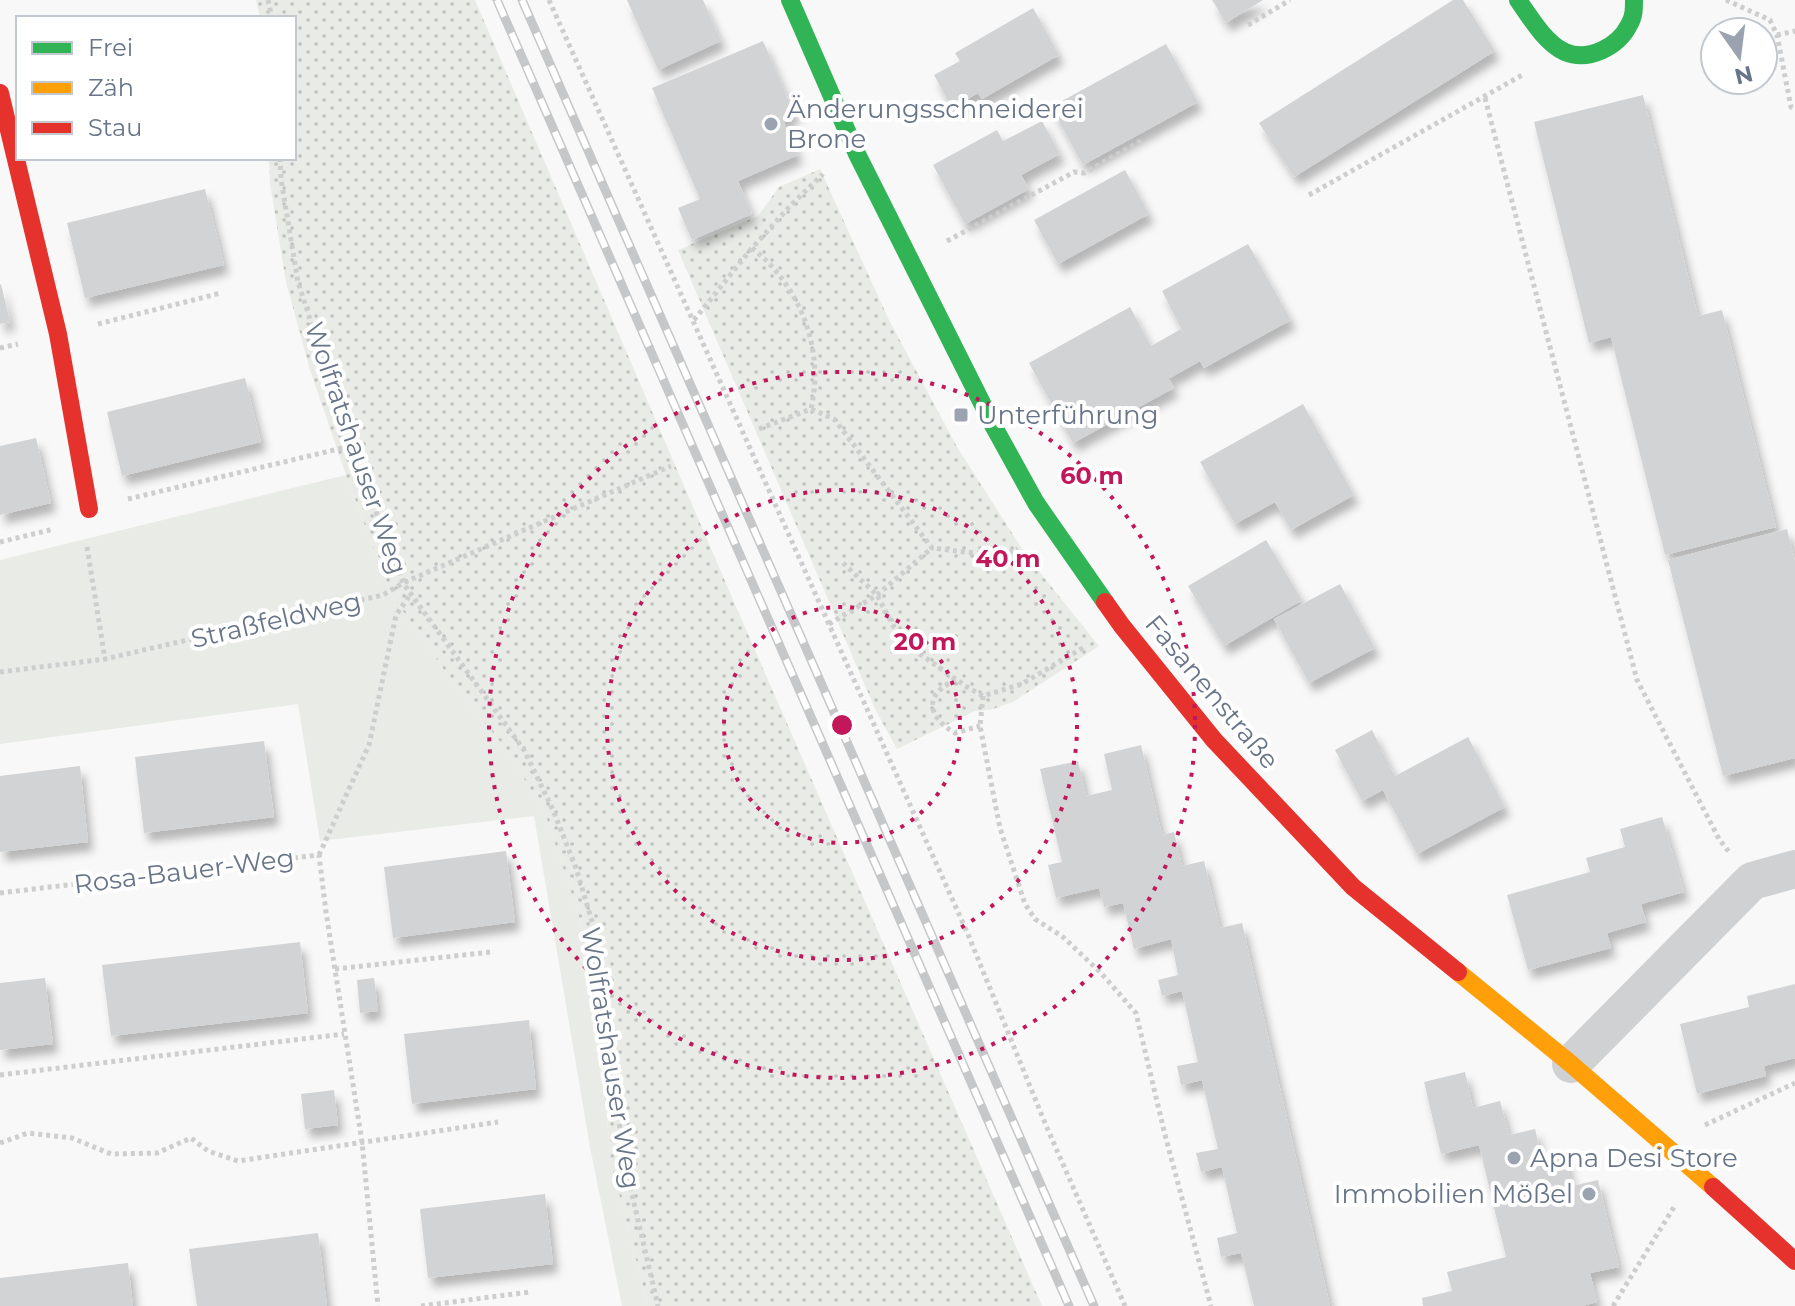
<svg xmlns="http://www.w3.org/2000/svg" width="1795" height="1306" font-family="Montserrat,sans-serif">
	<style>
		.green { fill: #e8ebe6 }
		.park { fill: url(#park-dots) }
		.building { fill: #d2d3d4; filter: url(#shadow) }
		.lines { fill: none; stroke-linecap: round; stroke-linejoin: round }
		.path { stroke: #cececf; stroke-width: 5; stroke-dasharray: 4 4; stroke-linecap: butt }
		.street { stroke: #d0d1d3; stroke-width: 38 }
		.fast { stroke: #30b455; stroke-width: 18 }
		.slow { stroke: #ff9f0a; stroke-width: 18 }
		.jam { stroke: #e5322d; stroke-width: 18 }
		.rail-casing { stroke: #c6c7c8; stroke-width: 9 }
		.rail { stroke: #fff; stroke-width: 6; stroke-dasharray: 18; stroke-linecap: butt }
		.ring { fill: none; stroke: #c2185b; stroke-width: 4; stroke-dasharray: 4 8 }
		.poi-dot { fill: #9aa3af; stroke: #fff; stroke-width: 3 }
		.labels { text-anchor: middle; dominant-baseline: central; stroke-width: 8; stroke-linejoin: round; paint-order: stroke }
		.poi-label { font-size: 26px; fill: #687588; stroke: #fff; text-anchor: start }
		.street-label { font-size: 26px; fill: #687588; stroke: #fff }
		.centre { fill: #c2185b; stroke: #fff; stroke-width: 4 }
		.ring-label { font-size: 24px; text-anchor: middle; font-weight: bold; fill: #c2185b; stroke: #fff; stroke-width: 8; stroke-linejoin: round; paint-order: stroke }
	</style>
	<defs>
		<pattern id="park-dots" width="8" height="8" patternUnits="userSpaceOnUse" patternTransform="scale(2)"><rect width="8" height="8" fill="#e8ebe6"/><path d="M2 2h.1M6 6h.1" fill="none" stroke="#c0c3c0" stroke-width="1.8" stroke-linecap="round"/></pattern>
		<filter id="shadow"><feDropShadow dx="5" dy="9" stdDeviation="4" flood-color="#0004"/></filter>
	</defs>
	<rect width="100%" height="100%" fill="#f8f8f8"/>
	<!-- green -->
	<path class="green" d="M346,475L391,594L461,694L507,750L546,816L579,916L599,1028L611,1163L648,1306H622L590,1147L534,816L320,841L298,704L0,744V560Z"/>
	<!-- park -->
	<g class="park">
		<path d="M256,0H475L737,609L1042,1306H648L611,1163L599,1028L579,916L546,816L507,750L461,694L391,594L346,475L310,370L286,282L270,183L269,158H294V18H260Z"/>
		<path d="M820,169L889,320L957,447L1026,555L1099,646L1013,702L990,710L975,711L897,749L876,711L678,250L758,216L779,187Z"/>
	</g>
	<!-- building -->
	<g class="building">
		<path d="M627,0H703L721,41L658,70Z"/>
		<path d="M1212,0H1263L1226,23Z"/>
		<path d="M1453,0H1463L1495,51L1294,177L1259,123Z"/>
		<path d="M1033,8L1059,55L982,99L978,93L952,108L934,75L960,61L955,53Z"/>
		<path d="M763,41L795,115L783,120L798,155L738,181L752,214L692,240L678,208L700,199L652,88Z"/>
		<path d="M1166,44L1198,102L1083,165L1051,107Z"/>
		<path d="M1643,95L1698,316L1722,310L1776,527L1665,555L1611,337L1589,343L1534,122Z"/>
		<path d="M1042,121L1060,154L1021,175L1029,189L965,224L933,165L997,130L1003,141Z"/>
		<path d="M1125,170L1149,214L1058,264L1034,220Z"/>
		<path d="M205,189L224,265L85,298L67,223Z"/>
		<path d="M1248,244L1291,320L1204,368L1200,361L1170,378L1153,350L1174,388L1073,443L1029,363L1130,307L1151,346L1181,329L1186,338L1162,291Z"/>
		<path d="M1,284L10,322L0,324V285Z"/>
		<path d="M245,378L261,442L122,476L107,412Z"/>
		<path d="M1303,404L1354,495L1291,530L1275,502L1235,524L1200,462Z"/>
		<path d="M36,438L51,503L0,515V446Z"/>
		<path d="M1787,529L1795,561V758L1723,776L1668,560Z"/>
		<path d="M1266,540L1302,600L1224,646L1188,586Z"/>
		<path d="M1340,584L1375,648L1309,683L1274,619Z"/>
		<path d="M1372,730L1395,776L1468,737L1505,807L1417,854L1383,790L1362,801L1335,750Z"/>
		<path d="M264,741L274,817L144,833L135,757Z"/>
		<path d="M1141,745L1162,835L1174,832L1182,866L1204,861L1220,928L1242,923L1330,1306H1254L1241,1253L1221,1257L1217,1238L1237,1233L1222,1167L1201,1172L1196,1153L1218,1149L1202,1080L1181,1085L1177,1066L1198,1062L1182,991L1162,996L1158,980L1178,975L1171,939L1134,949L1123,903L1104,907L1099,888L1056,898L1048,865L1062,862L1040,769L1078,761L1086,796L1112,790L1104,754Z"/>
		<path d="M80,766L88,842L0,852V776Z"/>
		<path d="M1662,817L1684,892L1641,904L1646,922L1607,933L1611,948L1528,970L1507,895L1590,872L1586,858L1625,847L1620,829Z"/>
		<path d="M506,851L515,922L393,938L384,867Z"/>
		<path d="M300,942L308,1013L111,1036L102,965Z"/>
		<path d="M45,978L53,1044L0,1050V983Z"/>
		<path d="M374,978L378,1011L360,1013L357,980Z"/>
		<path d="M1795,984V1058L1764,1066L1766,1076L1697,1094L1680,1024L1749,1007L1747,996Z"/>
		<path d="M529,1020L536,1089L412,1104L404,1034Z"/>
		<path d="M1465,1072L1473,1108L1500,1101L1509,1135L1535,1129L1542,1158L1564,1152L1572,1186L1598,1180L1619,1267L1590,1273L1597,1302L1582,1306H1423L1422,1298L1452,1291L1447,1272L1506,1257L1479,1145L1441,1154L1424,1082Z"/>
		<path d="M334,1090L338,1125L305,1129L301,1094Z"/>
		<path d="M545,1194L553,1264L428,1278L420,1209Z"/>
		<path d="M318,1233L327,1306H197L189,1249Z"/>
		<path d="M128,1263L133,1306H0V1278Z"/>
	</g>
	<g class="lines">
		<!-- path -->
		<g class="path">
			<path d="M268,0L272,18"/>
			<path d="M549,0L967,932L1045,1123L1125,1306"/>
			<path d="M1726,0L1770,20L1777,35L1791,107L1795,109"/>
			<path d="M1248,25L1290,0"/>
			<path d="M1777,35L1795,31"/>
			<path d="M1485,98L1637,680L1719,839L1729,852"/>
			<path d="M280,158L281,179L298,282L351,446L403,583L524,750L553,810L576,868L594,928L624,1160L658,1306"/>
			<path d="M1309,195L1524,74"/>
			<path d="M947,241L1074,172L1084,173L1143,140"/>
			<path d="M752,248C800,286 825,349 811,409"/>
			<path d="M694,320L752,248L791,205L823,174"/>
			<path d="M98,324L221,293"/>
			<path d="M0,348L18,344"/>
			<path d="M759,429L811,409L834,419L932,548C953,550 1001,559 1018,549"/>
			<path d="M128,499L351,446"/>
			<path d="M0,542L54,529"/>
			<path d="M87,547L105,659"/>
			<path d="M843,563L877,595L894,627L917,652L967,687L983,696L1022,684L1086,646"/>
			<path d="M829,624L877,595L932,548"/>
			<path d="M0,672L105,659L383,595L403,583L671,466"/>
			<path d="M956,680C923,694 927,717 955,733L980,726"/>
			<path d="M983,696L980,726L1000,828L1025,904L1035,919L1063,937L1101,973L1136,1013L1165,1135L1211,1306"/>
			<path d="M319,855L369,745L396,615L410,595"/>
			<path d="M0,893L319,855L326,912L362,1142L378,1306"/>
			<path d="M335,969L491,952"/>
			<path d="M0,1075L344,1034"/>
			<path d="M1705,1125L1795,1083"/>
			<path d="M0,1143L28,1133L72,1138L111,1154L157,1153L191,1138L208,1151L238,1161L498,1122"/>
			<path d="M421,1306L530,1292"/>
			<path d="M1613,1306L1674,1207"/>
		</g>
		<!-- street -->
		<path class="street" d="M1571,1064L1752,881L1795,869"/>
		<!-- fast -->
		<g class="fast">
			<path d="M790,0L857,154L994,427L1036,503L1105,602"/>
			<path d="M1518,0C1530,17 1545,43 1565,52C1588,62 1618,47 1629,25C1634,17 1634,9 1634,0"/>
		</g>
		<!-- slow -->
		<path class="slow" d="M1458,972L1571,1064L1713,1187"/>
		<!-- jam -->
		<g class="jam">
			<path d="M0,93L58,334L89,509"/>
			<path d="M1105,602L1122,626L1214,740L1353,887L1458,972"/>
			<path d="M1713,1187L1795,1261"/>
		</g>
		<!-- rail casing -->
		<g class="rail-casing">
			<g id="rail">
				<path d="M497,0L1069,1306"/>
				<path d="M522,0L1094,1306"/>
			</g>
		</g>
		<!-- rail -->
		<use href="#rail" class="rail"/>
	</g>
	<!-- distance rings -->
	<g class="ring">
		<circle cx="842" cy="725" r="118"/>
		<circle cx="842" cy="725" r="235"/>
		<circle cx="842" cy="725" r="353"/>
	</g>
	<!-- markers -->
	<g class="poi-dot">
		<circle cx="771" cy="124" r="8"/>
		<rect x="953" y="407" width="16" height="16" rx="4"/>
		<circle cx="1514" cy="1158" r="8"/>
		<circle cx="1589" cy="1194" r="8"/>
	</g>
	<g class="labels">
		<!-- poi labels -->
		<g class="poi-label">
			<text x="787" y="109">Änderungsschneiderei<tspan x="787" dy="30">Brone</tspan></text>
			<text x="977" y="415">Unterführung</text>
			<text x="1530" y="1158">Apna Desi Store</text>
			<text x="1573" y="1194" text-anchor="end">Immobilien Mößel</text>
		</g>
		<!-- street labels -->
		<g class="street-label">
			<text transform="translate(356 448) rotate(71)">Wolfratshauser Weg</text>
			<text transform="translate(276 620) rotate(-13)">Straßfeldweg</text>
			<text transform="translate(1212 692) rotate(50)">Fasanenstraße</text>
			<text transform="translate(184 871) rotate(-7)">Rosa-Bauer-Weg</text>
			<text transform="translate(611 1058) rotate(81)">Wolfratshauser Weg</text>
		</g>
	</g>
	<circle cx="842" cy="725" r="12" class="centre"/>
	<g class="ring-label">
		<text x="1092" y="484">60 m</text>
		<text x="1008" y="567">40 m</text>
		<text x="925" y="650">20 m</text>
	</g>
	<!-- legend -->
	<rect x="16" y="16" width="280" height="144" fill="#ffffff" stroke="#c3c8cf" stroke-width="2"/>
	<rect x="32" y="42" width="40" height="12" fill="#30b455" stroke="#c3c8cf" stroke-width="2"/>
	<text x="88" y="56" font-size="24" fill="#687588">Frei</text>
	<rect x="32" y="82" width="40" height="12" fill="#ff9f0a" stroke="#c3c8cf" stroke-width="2"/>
	<text x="88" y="96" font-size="24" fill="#687588">Zäh</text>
	<rect x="32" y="122" width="40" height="12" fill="#e5322d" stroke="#c3c8cf" stroke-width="2"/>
	<text x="88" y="136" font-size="24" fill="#687588">Stau</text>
	<!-- north arrow -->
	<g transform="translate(1739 56) rotate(166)"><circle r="38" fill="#ffffff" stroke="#c3c8cf" stroke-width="2"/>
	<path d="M0-6L14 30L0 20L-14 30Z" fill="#9aa3af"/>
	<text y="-12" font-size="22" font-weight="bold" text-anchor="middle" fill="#687588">N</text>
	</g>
</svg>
